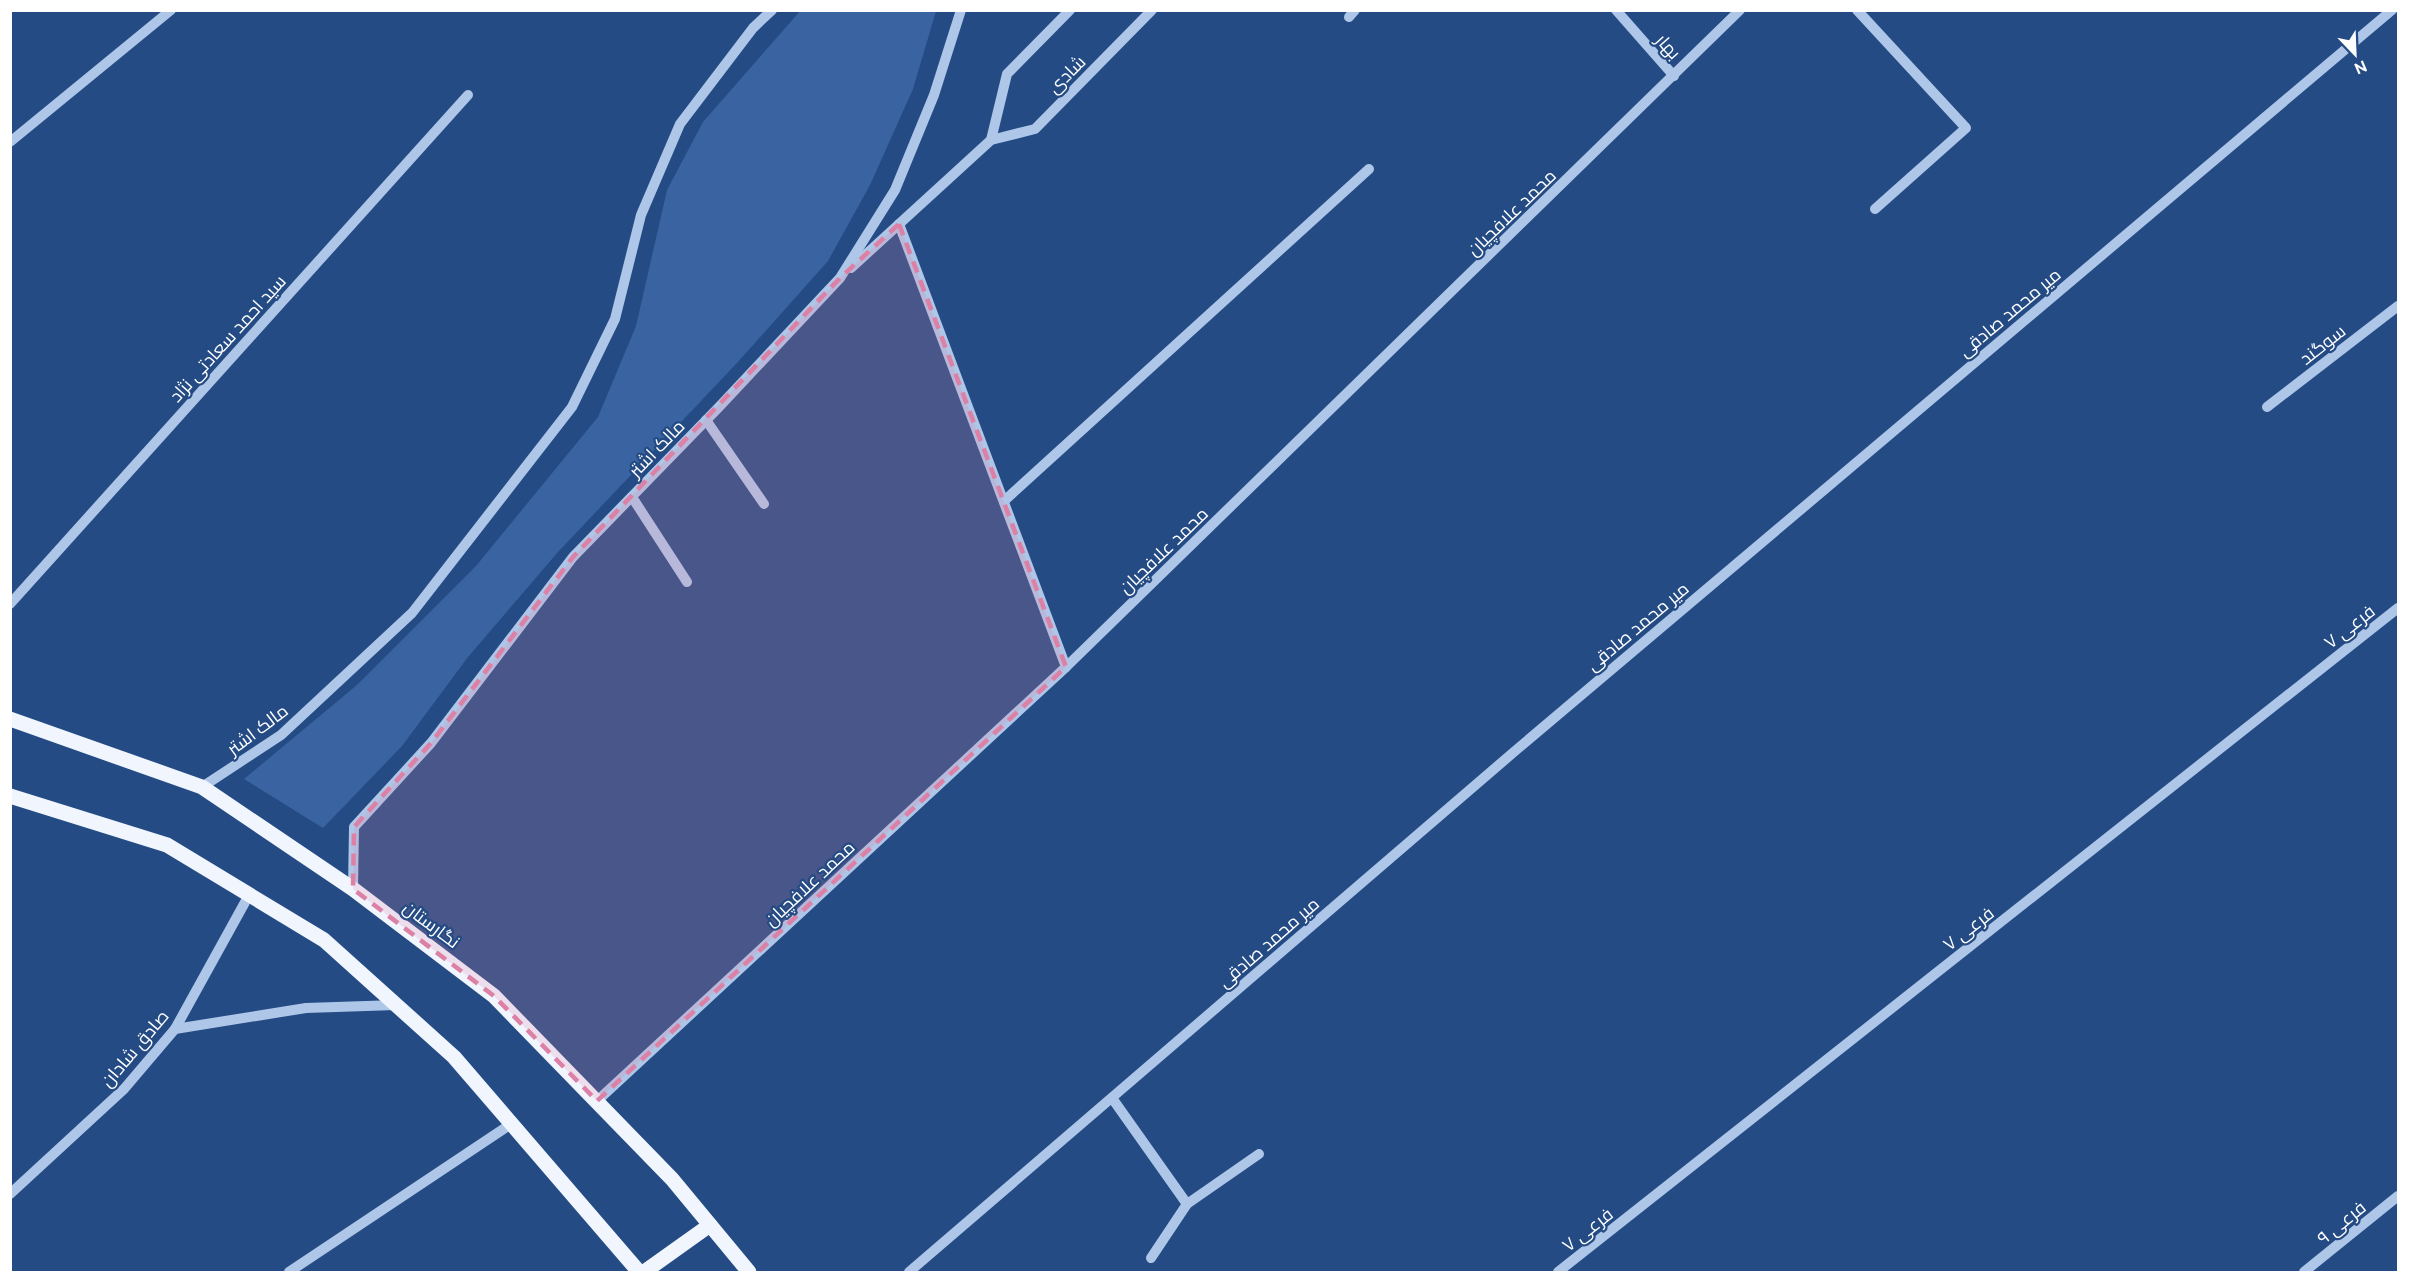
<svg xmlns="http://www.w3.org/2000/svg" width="2409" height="1283" font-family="Ubuntu,Cairo,sans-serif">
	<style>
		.green { fill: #3964a1 }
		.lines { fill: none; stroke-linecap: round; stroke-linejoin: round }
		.minor { stroke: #aec6e8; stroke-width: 10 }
		.major { stroke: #f0f5fe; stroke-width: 15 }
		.marked { fill: #dd80a5; fill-opacity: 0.2; stroke: #dd80a5; stroke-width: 4.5; stroke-dasharray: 12 8; stroke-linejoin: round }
		.labels { text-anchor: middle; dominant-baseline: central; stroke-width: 4.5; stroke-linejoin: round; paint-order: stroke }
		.street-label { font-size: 18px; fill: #fff; stroke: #244b84 }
	</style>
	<rect width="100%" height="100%" fill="#244b84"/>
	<!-- green -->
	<path class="green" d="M801,10L936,11L913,89L870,185L828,261L736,364L558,552L468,657L402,746L323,828L244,779L357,685L476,566L598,417L636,326L667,190L703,122Z"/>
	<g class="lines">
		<!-- minor -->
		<g class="minor">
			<path d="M1616,10L1674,76"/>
			<path d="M1857,10L1966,128L1875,209"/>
			<path d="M1349,17L1355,10"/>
			<path d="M991,140L1007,74L1070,10"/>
			<path d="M10,142L171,10"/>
			<path d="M899,224L1066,667"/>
			<path d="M851,268L991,140L1035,129L1152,10"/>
			<path d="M2267,407L2398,306"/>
			<path d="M706,420L764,504"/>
			<path d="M632,497L687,582"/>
			<path d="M1004,501L1369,169"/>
			<path d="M10,604L468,95"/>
			<path d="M202,787L281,735L412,613L572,407L615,319L641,215L680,124L753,28L772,10"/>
			<path d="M353,889L354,827L431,743L573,557L719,407L840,278L895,190L934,95L961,10"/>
			<path d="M175,1029L306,1008L396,1005"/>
			<path d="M1112,1098L1187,1204"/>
			<path d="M597,1101L1066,667L1740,10"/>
			<path d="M10,1194L124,1089L175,1029L249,895"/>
			<path d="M1151,1258L1187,1204L1259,1154"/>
			<path d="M289,1272L511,1124"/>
			<path d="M909,1272L1515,751L2392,10"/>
			<path d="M1558,1272L2398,608"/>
			<path d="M2304,1272L2398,1196"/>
		</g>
		<!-- major -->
		<g class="major">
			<path d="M10,719L202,787L353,889L494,996L672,1179L749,1272"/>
			<path d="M10,796L167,845L324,940L454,1057L639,1272"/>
			<path d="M644,1272L710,1225"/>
		</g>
	</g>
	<!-- marked area -->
	<path class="marked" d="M899,224L1066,667L597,1101L494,996L353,889L354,827L431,743L573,557L840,278Z"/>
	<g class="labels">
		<!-- street labels -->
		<g class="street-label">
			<text transform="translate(1669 46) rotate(48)">بهار</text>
			<text transform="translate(1066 74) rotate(-45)">شادی</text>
			<text transform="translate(1511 212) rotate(-44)">محمد علافچیان</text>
			<text transform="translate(2009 312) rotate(-40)">میر محمد صادقی</text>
			<text transform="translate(227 338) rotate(-48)">سید احمد سعادتی نژاد</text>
			<text transform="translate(2322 344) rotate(-38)">سوگند</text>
			<text transform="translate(656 448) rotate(-46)">مالک اشتر</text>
			<text transform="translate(1163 550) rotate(-44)">محمد علافچیان</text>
			<text transform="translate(1637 626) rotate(-40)">میر محمد صادقی</text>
			<text transform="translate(2349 626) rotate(-38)">فرعی ۷</text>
			<text transform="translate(257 729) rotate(-37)">مالک اشتر</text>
			<text transform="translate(809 883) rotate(-43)">محمد علافچیان</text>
			<text transform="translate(432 924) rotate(37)">نگارستان</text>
			<text transform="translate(1968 928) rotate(-38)">فرعی ۷</text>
			<text transform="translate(1268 942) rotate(-41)">میر محمد صادقی</text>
			<text transform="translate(134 1048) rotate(-50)">صادق شادان</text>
			<text transform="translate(2341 1222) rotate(-39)">فرعی ۹</text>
			<text transform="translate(1587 1229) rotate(-38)">فرعی ۷</text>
		</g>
	</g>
	<!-- border -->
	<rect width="2409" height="1283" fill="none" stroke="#ffffff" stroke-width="24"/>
	<!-- north arrow -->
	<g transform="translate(2355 54) rotate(157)" stroke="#244b84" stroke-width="4.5" paint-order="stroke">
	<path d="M0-4.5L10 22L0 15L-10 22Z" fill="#ffffff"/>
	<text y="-9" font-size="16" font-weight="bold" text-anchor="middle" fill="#ffffff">N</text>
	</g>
</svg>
